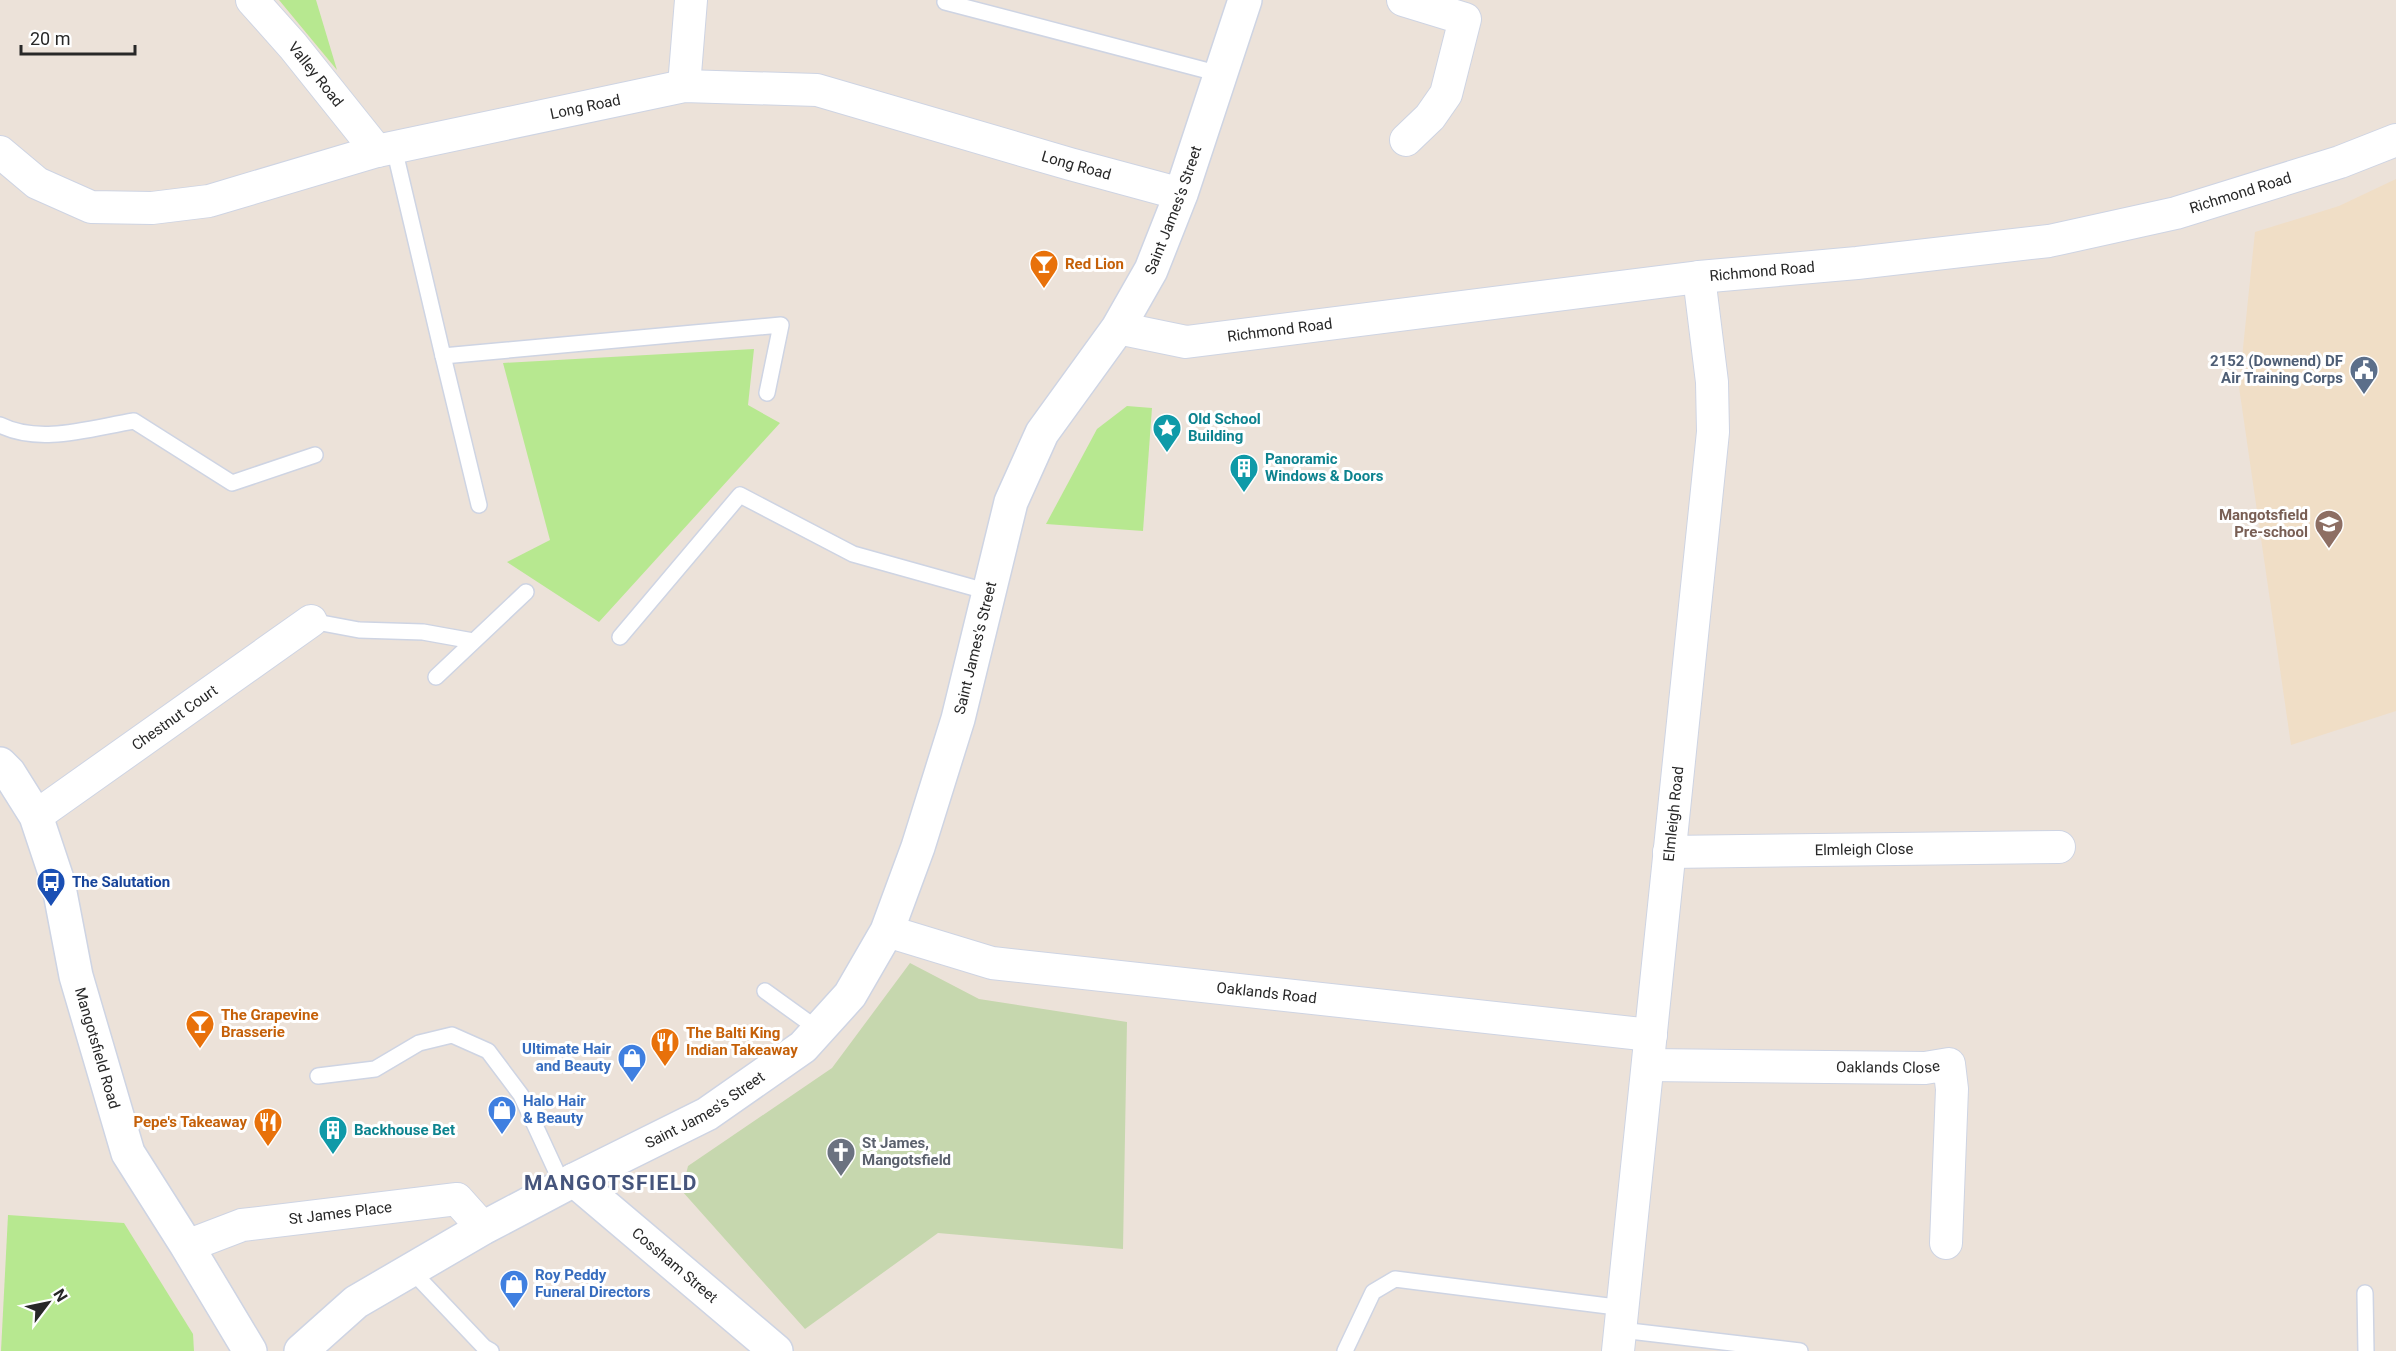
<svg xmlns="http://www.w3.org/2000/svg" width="2396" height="1351" font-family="Roboto,sans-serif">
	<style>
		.education { fill: #f0dec6 }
		.green { fill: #b7e890 }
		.cemetery { fill: #c6d7ae }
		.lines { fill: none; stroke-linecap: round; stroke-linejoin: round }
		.lane-casing { stroke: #ced4e3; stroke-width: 18 }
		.street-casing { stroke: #ced4e3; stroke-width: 34 }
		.secondary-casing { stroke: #ced4e3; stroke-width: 36 }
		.lane { stroke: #fff; stroke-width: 15 }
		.street { stroke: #fff; stroke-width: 32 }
		.secondary { stroke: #fff; stroke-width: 33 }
		.labels { text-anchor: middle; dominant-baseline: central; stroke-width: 6; stroke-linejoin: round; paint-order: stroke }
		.street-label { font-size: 15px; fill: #282828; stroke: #fff }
		.food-label { font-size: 15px; font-weight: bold; fill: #c56008; stroke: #fff; text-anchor: start }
		.service-label { font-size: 15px; font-weight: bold; fill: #4e5e75; stroke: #fff; text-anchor: end }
		.culture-label { font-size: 15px; font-weight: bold; fill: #0d838f; stroke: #fff; text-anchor: start }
		.education-label { font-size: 15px; font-weight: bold; fill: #785e54; stroke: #fff; text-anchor: end }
		.transit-label { font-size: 15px; font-weight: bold; fill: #164399; stroke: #fff; text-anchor: start }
		.shop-label { font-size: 15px; font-weight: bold; fill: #366cbe; stroke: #fff; text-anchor: start }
		.worship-label { font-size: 15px; font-weight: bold; fill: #5b616d; stroke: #fff; text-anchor: start }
		.district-label { font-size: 21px; font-weight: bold; letter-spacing: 1.5px; fill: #46557c; stroke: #fff }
	</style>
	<rect width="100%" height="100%" fill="#ece2d9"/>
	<!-- education -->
	<path class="education" d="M2396,179V711L2291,745L2239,387L2255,232L2339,206Z"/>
	<!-- green -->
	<g class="green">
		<path d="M279,0H316L337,70Z"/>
		<path d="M754,349L748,405L780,423L599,622L507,562L550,540L503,363Z"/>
		<path d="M1127,406L1152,408L1143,531L1046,524L1097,429Z"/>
		<path d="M8,1215L124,1223L193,1334L194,1351H1Z"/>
	</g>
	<!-- cemetery -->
	<path class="cemetery" d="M910,963L979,999L1127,1022L1123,1249L938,1233L805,1329L682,1191L688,1166L832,1068Z"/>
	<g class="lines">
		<!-- lane casing -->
		<g class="lane-casing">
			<g id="lane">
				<path d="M946,0L945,2L1220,74"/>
				<path d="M394,148L443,356L781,325L767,393"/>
				<path d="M443,356L479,505"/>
				<path d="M0,425C40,445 91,428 134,421L232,483L315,455"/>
				<path d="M311,621L359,630L423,632L473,641"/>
				<path d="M620,637L740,495L853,554L989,592"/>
				<path d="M436,677L526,592"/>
				<path d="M765,991L819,1030"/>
				<path d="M318,1076L375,1069L419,1043L452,1035L488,1051L521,1095L563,1186"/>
				<path d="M411,1270L484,1347L491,1351"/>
				<path d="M2365,1293L2366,1351"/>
				<path d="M1621,1330L1800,1351"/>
				<path d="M1345,1351L1373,1292L1395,1279L1624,1308"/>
			</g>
		</g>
		<!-- street casing -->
		<g class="street-casing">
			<g id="street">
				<path id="s1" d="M252,0L293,46L377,151"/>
				<path d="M1403,0L1465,19L1446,94L1430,117L1406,140"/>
				<path d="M684,86L691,0"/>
				<path id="s2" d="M0,152L37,183L91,207L152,208L209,201L377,151L684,86L817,90L1070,164L1181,194"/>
				<path id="s3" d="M1118,328L1186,342L1699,277L1857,263L2049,241L2176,213L2340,162L2396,140"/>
				<path id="s4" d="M36,816L311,621"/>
				<path id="s5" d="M1669,852L2059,847"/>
				<path id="s6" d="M887,931L992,963L1651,1035"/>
				<path id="s7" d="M1648,1065L1925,1068L1949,1064L1952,1089L1946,1243"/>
				<path id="s8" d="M187,1246L242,1225L457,1199L483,1228"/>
				<path id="s9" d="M1618,1351L1713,432L1712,382L1699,277"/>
			</g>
		</g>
		<!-- secondary casing -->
		<g class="secondary-casing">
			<g id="secondary">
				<path id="s10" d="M0,764L9,773L36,816L58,882L76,976L128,1153L187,1246L250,1351"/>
				<path id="s11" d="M574,1180L776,1351"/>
				<path id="s12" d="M301,1351L356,1302L483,1228L574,1180L707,1114L803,1047L850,995L887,931L918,847L958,719L1011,502L1042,433L1118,328L1151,270L1181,194L1245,0"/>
			</g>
		</g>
		<!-- lane -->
		<use href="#lane" class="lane"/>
		<!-- street -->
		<use href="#street" class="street"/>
		<!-- secondary -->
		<use href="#secondary" class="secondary"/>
	</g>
	<!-- icons -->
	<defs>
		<g id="bar-pin" transform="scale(1.5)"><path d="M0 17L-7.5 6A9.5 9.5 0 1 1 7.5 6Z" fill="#e8710a" stroke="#fff"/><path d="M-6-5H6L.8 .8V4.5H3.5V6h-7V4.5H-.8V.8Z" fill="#fff"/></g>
		<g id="civic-pin" transform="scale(1.5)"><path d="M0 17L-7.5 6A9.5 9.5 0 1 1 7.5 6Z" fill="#5c6f8a" stroke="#fff"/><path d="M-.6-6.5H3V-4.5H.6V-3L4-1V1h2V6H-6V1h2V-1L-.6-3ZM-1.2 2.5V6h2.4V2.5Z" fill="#fff"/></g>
		<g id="sight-pin" transform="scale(1.5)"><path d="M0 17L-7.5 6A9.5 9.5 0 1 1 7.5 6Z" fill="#0f9aa8" stroke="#fff"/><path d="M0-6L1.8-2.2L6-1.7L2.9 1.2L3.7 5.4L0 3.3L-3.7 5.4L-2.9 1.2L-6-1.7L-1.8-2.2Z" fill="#fff"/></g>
		<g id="building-pin" transform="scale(1.5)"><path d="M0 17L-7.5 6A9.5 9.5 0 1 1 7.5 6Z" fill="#0f9aa8" stroke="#fff"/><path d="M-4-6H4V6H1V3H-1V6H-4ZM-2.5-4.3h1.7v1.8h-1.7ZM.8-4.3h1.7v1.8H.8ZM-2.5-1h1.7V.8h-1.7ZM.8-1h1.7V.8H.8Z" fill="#fff"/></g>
		<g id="school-pin" transform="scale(1.5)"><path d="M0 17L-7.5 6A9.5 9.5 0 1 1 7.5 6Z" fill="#8d6e63" stroke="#fff"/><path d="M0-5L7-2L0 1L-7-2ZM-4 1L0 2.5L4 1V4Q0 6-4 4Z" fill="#fff"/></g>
		<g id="bus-pin" transform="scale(1.5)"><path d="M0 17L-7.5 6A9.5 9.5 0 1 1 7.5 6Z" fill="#1a4fb4" stroke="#fff"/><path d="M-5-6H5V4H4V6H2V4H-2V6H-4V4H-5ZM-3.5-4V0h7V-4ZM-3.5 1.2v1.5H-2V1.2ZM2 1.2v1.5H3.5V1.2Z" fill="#fff"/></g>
		<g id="restaurant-pin" transform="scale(1.5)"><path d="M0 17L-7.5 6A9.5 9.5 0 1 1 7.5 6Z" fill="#e8710a" stroke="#fff"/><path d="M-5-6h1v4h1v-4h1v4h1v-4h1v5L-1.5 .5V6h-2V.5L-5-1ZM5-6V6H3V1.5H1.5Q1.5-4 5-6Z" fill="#fff"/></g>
		<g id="shop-pin" transform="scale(1.5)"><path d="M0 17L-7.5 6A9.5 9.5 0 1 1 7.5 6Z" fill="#3f7fe0" stroke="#fff"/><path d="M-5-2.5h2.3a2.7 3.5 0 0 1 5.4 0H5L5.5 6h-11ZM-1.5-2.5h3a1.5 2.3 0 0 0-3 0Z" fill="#fff"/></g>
		<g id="church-pin" transform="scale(1.5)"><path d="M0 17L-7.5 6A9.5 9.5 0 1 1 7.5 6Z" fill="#6b7280" stroke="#fff"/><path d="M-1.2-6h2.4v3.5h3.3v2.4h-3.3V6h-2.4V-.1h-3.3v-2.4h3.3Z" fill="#fff"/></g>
	</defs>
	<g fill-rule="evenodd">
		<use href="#bar-pin" x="1044" y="264"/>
		<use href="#civic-pin" x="2364" y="370"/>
		<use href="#sight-pin" x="1167" y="428"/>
		<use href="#building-pin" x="1244" y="468"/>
		<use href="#school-pin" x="2329" y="524"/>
		<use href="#bus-pin" x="51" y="882"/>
		<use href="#bar-pin" x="200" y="1024"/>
		<use href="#restaurant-pin" x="665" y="1042"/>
		<use href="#shop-pin" x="632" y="1058"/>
		<use href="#shop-pin" x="502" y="1110"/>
		<use href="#restaurant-pin" x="268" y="1122"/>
		<use href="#building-pin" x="333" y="1130"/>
		<use href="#church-pin" x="841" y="1152"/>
		<use href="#shop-pin" x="514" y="1284"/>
	</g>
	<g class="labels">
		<!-- street labels -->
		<g class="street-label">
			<text stroke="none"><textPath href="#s1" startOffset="98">Valley Road</textPath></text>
			<text stroke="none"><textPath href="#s2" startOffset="614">Long Road</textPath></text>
			<text stroke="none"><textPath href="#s2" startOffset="1118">Long Road</textPath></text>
			<text stroke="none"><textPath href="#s3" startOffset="1136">Richmond Road</textPath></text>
			<text stroke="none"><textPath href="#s12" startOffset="1516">Saint James's Street</textPath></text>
			<text stroke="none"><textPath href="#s3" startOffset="650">Richmond Road</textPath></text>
			<text stroke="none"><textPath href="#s3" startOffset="164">Richmond Road</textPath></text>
			<text stroke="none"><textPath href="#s12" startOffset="1030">Saint James's Street</textPath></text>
			<text stroke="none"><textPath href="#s4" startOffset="170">Chestnut Court</textPath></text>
			<text stroke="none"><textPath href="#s9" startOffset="540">Elmleigh Road</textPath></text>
			<text stroke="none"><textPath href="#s5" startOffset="195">Elmleigh Close</textPath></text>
			<text stroke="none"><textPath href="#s6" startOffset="386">Oaklands Road</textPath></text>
			<text stroke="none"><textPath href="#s10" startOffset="304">Mangotsfield Road</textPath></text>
			<text stroke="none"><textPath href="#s7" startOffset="240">Oaklands Close</textPath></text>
			<text stroke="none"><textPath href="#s12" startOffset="472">Saint James's Street</textPath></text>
			<text stroke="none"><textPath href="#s8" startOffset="158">St James Place</textPath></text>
			<text stroke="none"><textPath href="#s11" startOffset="132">Cossham Street</textPath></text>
		</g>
		<!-- food labels -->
		<g class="food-label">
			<text x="1065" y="264">Red Lion</text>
			<text x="221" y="1015">The Grapevine<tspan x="221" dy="17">Brasserie</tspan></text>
			<text x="686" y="1033">The Balti King<tspan x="686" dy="17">Indian Takeaway</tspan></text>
			<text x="247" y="1122" text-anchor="end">Pepe's Takeaway</text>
		</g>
		<!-- service labels -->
		<g class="service-label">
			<text x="2343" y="361">2152 (Downend) DF<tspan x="2343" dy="17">Air Training Corps</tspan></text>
		</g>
		<!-- culture labels -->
		<g class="culture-label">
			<text x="1188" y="419">Old School<tspan x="1188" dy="17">Building</tspan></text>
			<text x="1265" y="459">Panoramic<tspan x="1265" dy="17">Windows &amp; Doors</tspan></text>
			<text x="354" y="1130">Backhouse Bet</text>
		</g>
		<!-- education labels -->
		<g class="education-label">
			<text x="2308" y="515">Mangotsfield<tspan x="2308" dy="17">Pre-school</tspan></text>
		</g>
		<!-- transit labels -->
		<g class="transit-label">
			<text x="72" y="882">The Salutation</text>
		</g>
		<!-- shop labels -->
		<g class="shop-label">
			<text x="611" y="1049" text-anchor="end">Ultimate Hair<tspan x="611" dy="17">and Beauty</tspan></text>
			<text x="523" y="1101">Halo Hair<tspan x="523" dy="17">&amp; Beauty</tspan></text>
			<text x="535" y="1275">Roy Peddy<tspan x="535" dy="17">Funeral Directors</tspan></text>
		</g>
		<!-- worship labels -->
		<g class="worship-label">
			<text x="862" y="1143">St James,<tspan x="862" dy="17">Mangotsfield</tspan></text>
		</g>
		<!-- district labels -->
		<g class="district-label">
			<text x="611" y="1183">MANGOTSFIELD</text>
		</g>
	</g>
	<!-- north arrow -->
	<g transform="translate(48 1303) rotate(58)" stroke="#ffffff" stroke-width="4.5" paint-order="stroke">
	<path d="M0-4.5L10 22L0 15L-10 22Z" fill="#282828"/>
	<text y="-9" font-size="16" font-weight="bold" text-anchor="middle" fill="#282828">N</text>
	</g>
	<!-- scale -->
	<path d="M21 45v9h114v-9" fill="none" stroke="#282828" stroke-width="3"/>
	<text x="30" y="45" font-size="18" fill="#282828" stroke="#ffffff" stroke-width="4.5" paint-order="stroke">20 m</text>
</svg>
